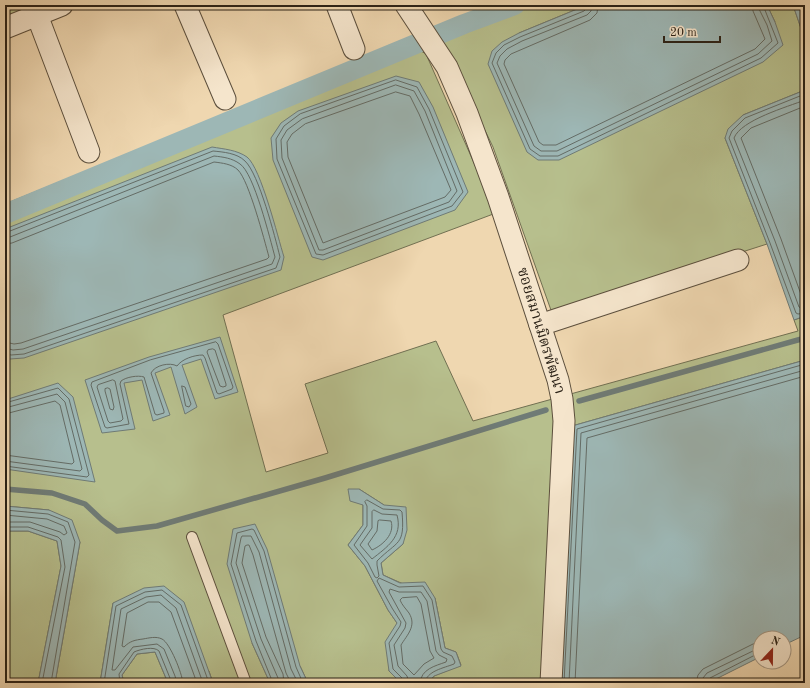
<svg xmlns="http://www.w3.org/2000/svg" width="810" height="688" font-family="'Old Standard TT','Noto Serif Thai',serif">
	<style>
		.green { fill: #b7bf8d; stroke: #717052 }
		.water { fill: #9db7b5; stroke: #6f7b76 }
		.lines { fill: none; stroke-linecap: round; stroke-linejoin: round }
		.shore { stroke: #646c66; stroke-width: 1 }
		.stream { stroke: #6f7b76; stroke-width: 5.5 }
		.canal { stroke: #9db7b5; stroke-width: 20 }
		.lane-casing { stroke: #5c4f3d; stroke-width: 12 }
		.street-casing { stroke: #5c4f3d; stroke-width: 23 }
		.lane { stroke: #f5e5cc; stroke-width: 10 }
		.street { stroke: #f5e5cc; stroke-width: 21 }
		.labels { text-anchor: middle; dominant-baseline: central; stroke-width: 4; stroke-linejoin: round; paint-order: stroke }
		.street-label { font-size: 15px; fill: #2b2217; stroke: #f5e5cc }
	</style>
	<rect width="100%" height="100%" fill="#efd7b0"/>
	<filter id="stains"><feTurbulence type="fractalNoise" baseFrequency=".005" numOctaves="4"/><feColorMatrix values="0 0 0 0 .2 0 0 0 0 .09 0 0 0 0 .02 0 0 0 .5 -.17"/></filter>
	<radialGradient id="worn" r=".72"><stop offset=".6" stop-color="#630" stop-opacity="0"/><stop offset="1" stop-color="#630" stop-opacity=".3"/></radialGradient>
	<!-- green -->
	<g class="green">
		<path d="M5,5H27L29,10L5,20Z"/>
		<path d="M501,5H587L519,33L775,22L767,5H793L805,40V90L743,115L725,138L767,244L552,313L493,147L436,29Z"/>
		<path d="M406,42L426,54L496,213L223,315L266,472L328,453L305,384L436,341L473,421L798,331L794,320L805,316V360L572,426L543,683H428L434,676L461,665L456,652L445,648L435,598L383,575L381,563L403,544L384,505L359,489L363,505V525L348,545L365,566L388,610L397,623L389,671L401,683H308L300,666L252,643L270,683H213L209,671L113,603L100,683H55L80,542L49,510L5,506V204Z"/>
		<path d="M5,531H28L57,541L61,566L38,683H5Z"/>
		<path d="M155,652L168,683H124L122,675L137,654Z"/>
	</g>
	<!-- water -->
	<g class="water">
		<path d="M587,5H767L775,22L783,45L763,62L559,160H538L527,152L488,64L492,51L502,42L519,33Z"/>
		<path d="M793,5H805V40Z"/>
		<path d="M396,76L419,82L433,107L468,192L455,210L323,260L312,257L273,160L271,138L281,123L298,111Z"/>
		<path d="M805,90V316L794,320L767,244L725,138L728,129L743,115Z"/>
		<path d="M212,147C224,149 237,150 247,157C261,168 278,238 284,257L281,270L24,358L10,359L5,356V229Z"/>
		<path d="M220,337L238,392L215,399L201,359L182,365L197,407L185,414L171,367L155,373L170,415L153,421L142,380L124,383L135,429L102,433L85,380L149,357Z"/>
		<path d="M805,360V635L784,645V638H760V657L708,683H560L572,426Z"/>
		<path d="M58,383L73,397L95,482L5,469V400Z"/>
		<path d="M348,489H359L384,505L406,507L407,530L403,544L381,563L383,575L400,583L425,582L435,598L445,648L456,652L461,666L434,676L428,683H401L389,671L385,642L397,623L388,610L365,566L348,545L363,525V505L350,501Z"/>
		<path d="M5,506L49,510L72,520L80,542L55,683H38L61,566L57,541L28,531H5Z"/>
		<path d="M255,524L267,549L300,666L308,683H270L252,643L227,564L233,529Z"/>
		<path d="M164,586L184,602L213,683H168L155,652L137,654L122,675L124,683H100L113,603L144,588Z"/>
	</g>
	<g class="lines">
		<!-- shore -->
		<g class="shore">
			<path d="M587,5V8L584,11L520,37L504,45L496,53L492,63L530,149L540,156H558L761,58L778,43L763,5"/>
			<path d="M592,5L591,11L587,15L522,41L507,49L500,56L497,63L534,146L541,151H557L758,54L772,41L767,25L759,9L758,5"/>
			<path d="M598,5L597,13L590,20L511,54L505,60L504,64L539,142L543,145H556L755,49L765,39L753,11L752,5"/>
			<path d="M396,80L417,87L429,109L463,192L452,206L323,255L316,254L277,159L276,139L284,126L300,114Z"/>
			<path d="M396,85L414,91L425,111L457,191L449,202L323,250H319L282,158L281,140L287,130L302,119Z"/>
			<path d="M396,92L410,96L419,114L451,190L445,197L323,243L288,157L287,142L292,134L305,124Z"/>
			<path d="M805,94L745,118L732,131L729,138L770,243L796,313L798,314L805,313"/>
			<path d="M805,100C787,107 741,120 734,138L775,241L799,307L801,308L805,307"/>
			<path d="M805,106L751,128L741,138L781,239L803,300L805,301"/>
			<path d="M5,233L213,151C223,152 237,153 245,161C259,174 275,237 280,257L276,268L24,354L11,355L5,353"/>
			<path d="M5,238L10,237L214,156C223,157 232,158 240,164C254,173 270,239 275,257L272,264L23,349L13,350L5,348"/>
			<path d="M5,244L12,243L214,162C222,163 232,164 238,170C249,181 264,239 269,257L267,259L21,343L14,344L5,342"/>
			<path d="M216,342L218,344L233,387L232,389L219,394L217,393L205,358L203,355C194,355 182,359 177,366C170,362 155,365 151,373L164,411V413L157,415L155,414L144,377C138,375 126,377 121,381L120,384L129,424L107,428L105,427L91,385L92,382L150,360Z"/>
			<path d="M213,349L215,350L226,384V386L223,387L220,386L207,352L208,350Z"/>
			<path d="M113,380L115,381L123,419L121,421L110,423L108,421L97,387L98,385Z"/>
			<path d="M182,386L185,387L191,404L189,407L186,406Z"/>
			<path d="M108,388L110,389L114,407L113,410L110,409L105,391V389Z"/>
			<path d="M5,403L58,388L69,399L89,475L87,477L5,466"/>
			<path d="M5,408L57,394L65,402L82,469L80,471L5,461"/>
			<path d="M5,414L55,401L60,405L74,462L72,464L5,455"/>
			<path d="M367,500L383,509L400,510L402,512C405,546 398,540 377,561V565L379,576L377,578L375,577L368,563L354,545L367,526V506L365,502Z"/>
			<path d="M5,510L48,514L68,522L75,542L51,683"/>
			<path d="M374,510L382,514L397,515C403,537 387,547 372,559L360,545L372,528V512Z"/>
			<path d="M5,515L47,519L64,526L67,533L64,535L60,532L30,522H5"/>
			<path d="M380,520L391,521C395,534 383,545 372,550L368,544L377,531L378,521Z"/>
			<path d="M5,527H28L58,537L61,540L65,567L42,683"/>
			<path d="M417,597L421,604L430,651L434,658L424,664L414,675L403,664L401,645C407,635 417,626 409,613C406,609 402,605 400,600L402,598Z"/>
			<path d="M104,683L116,606L145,592L162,590L181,605L209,683"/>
			<path d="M120,683L119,674L134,652C141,649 154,646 159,651L172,683"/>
			<path d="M177,683L175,676L164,649L157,644L133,647L115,670H112L121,609L146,597L161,595L176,608L203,683"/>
			<path d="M183,683C182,673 170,643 162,639C156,636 149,638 143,639C135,640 130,641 124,647L122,646L127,613L148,602H159L171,612L197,683"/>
			<path d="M273,683L256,641L231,564L237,533L252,529L254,530L264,551L296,667L303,683"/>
			<path d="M278,683V678L261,639L236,563L241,538L242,536H251L259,552L291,669L298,683"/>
			<path d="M284,683L283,674L266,637L242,563L245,546L247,545H249L253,555L286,673L291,683"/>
			<path d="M404,683L403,679L393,669L389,643L400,626L401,622L392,608L377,581L379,578L399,587L423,586L432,600L441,649L443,652L452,656L455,662L454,664C444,668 426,671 425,683"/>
			<path d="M409,683L407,676L398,666L394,645L405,628L406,623L389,592L390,589L399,592H421L427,601L436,651L439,655L447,659L446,662C435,666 421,669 420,683"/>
			<path d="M564,683L577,429L805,364"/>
			<path d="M569,683L581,433L805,370"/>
			<path d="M575,683L587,438L805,376"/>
			<path d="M696,683L698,675L703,669L753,644L760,643"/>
			<path d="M702,683L703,678L707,673L755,650L760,649"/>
			<path d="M707,683L710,678L757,654H760"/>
		</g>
		<!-- stream -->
		<g class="stream">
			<path d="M579,401L805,338"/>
			<path d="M5,489L52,493L85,504L102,520L117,531L157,526L325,478L546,410"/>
		</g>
		<!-- canal -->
		<path class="canal" d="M5,214L464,24L515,5"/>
		<!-- lane casing -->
		<g class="lane-casing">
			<path id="lane" d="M192,537L246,683"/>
		</g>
		<!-- street casing -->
		<g class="street-casing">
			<g id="street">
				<path d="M185,5L225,99"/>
				<path d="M337,5L354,49"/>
				<path d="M406,5L447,67L467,113L498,197L558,380L562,399L564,421L551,683"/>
				<path d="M37,15L89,152"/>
				<path d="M5,28L62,5"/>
				<path d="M540,325L738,260"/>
			</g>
		</g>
		<!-- lane -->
		<use href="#lane" class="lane"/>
		<!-- street -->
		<use href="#street" class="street"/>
	</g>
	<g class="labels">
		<!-- street labels -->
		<g class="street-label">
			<text transform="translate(540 331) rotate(73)">ซอยสมานมิตรพัฒนา</text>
		</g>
	</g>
	<!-- margin -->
	<rect width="810" height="688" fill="none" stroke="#efd7b0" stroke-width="20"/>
	<rect x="6" y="6" width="798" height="676" fill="none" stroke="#2b2217" stroke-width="2"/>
	<rect x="10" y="10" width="790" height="668" fill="none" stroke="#2b2217"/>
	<!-- north arrow -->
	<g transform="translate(772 650) rotate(22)"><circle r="19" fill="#f5e5cc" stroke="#a49784"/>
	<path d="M0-3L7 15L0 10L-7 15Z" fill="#8f2418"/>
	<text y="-6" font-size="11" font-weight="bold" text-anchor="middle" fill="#2b2217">N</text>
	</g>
	<!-- scale -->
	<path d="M664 36v6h56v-6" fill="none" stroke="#2b2217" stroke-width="2"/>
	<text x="670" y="36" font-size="12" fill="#2b2217" stroke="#f5e5cc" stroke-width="3" paint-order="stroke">20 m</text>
	<rect width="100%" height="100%" filter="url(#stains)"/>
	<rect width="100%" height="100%" fill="url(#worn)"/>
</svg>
